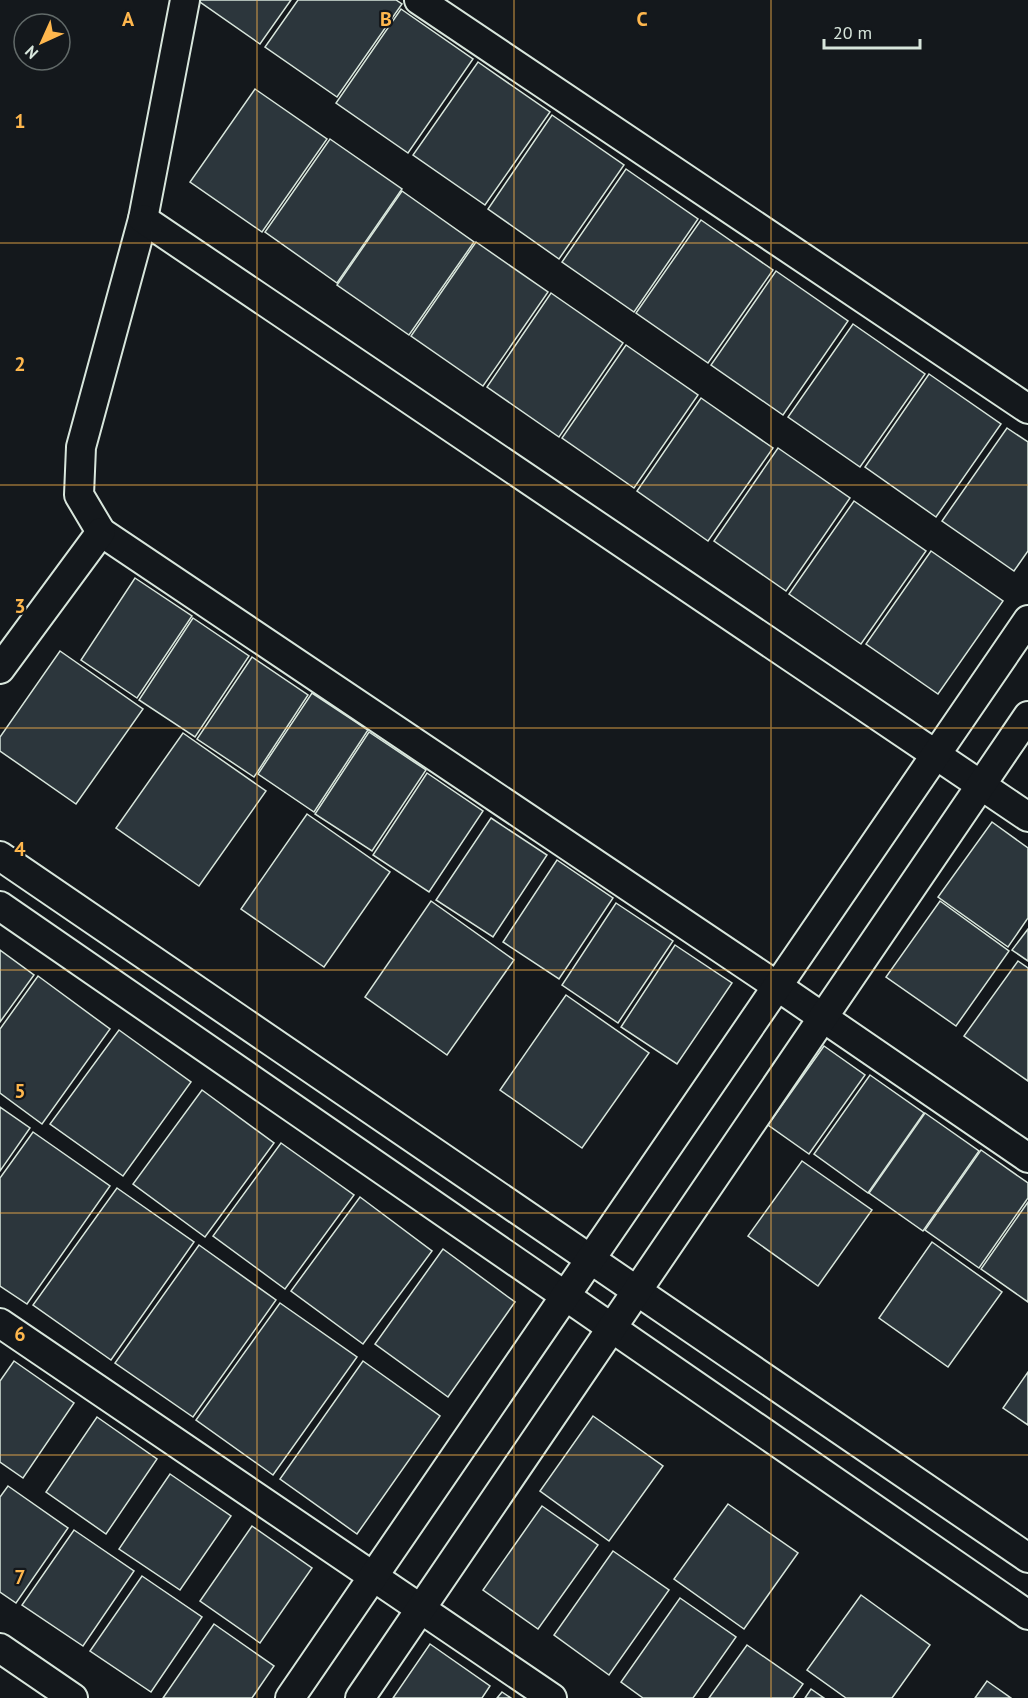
<svg xmlns="http://www.w3.org/2000/svg" width="1028" height="1698" font-family="'PT Sans',sans-serif">
	<style>
		.building { fill: #2c363c; stroke: #d8e6dc; stroke-width: 1.5 }
		.lines { fill: none; stroke-linecap: round; stroke-linejoin: round }
		.minor-casing { stroke: #d8e6dc; stroke-width: 32 }
		.minor { stroke: #14181c; stroke-width: 28 }
		.grid { fill: none; stroke: #ffb74d; stroke-width: 1.5; stroke-opacity: 0.55 }
		.grid-label { font-size: 20px; text-anchor: middle; font-weight: bold; fill: #ffb74d; stroke: #14181c; stroke-width: 4.5; stroke-linejoin: round; paint-order: stroke }
	</style>
	<rect width="100%" height="100%" fill="#14181c"/>
	<!-- building -->
	<g class="building">
		<path d="M197,0H291L260,44Z"/>
		<path d="M298,0H396L402,4L337,97L265,47Z"/>
		<path d="M401,9L473,59L408,153L336,103Z"/>
		<path d="M478,62L550,112L485,205L413,155Z"/>
		<path d="M255,89L327,139L262,232L190,182Z"/>
		<path d="M552,115L624,165L559,259L488,209Z"/>
		<path d="M330,139L402,189L337,283L265,232Z"/>
		<path d="M626,169L698,219L634,312L562,262Z"/>
		<path d="M402,191L474,242L409,335L337,285Z"/>
		<path d="M701,220L773,270L708,363L636,313Z"/>
		<path d="M476,242L548,292L483,386L411,336Z"/>
		<path d="M776,271L848,321L783,415L711,365Z"/>
		<path d="M551,293L623,343L559,437L487,387Z"/>
		<path d="M853,324L925,374L860,467L788,417Z"/>
		<path d="M626,345L698,395L634,488L562,438Z"/>
		<path d="M929,374L1001,424L936,517L865,467Z"/>
		<path d="M701,398L773,448L708,541L637,491Z"/>
		<path d="M1007,428L1028,442V551L1014,571L942,521Z"/>
		<path d="M778,448L850,498L786,591L714,541Z"/>
		<path d="M854,501L926,551L861,644L789,594Z"/>
		<path d="M931,551L1003,601L938,694L866,644Z"/>
		<path d="M135,578L192,616L137,698L81,660Z"/>
		<path d="M193,618L249,656L195,737L139,700Z"/>
		<path d="M60,651L143,709L76,804L0,751V737Z"/>
		<path d="M252,657L308,695L254,777L197,739Z"/>
		<path d="M312,693L368,730L314,812L258,774Z"/>
		<path d="M369,732L426,770L372,851L315,814Z"/>
		<path d="M183,733L266,791L199,886L116,828Z"/>
		<path d="M427,773L483,811L429,892L373,855Z"/>
		<path d="M307,814L390,872L324,967L241,909Z"/>
		<path d="M491,818L547,855L493,937L436,900Z"/>
		<path d="M992,822L1028,848V918L1008,947L938,897Z"/>
		<path d="M557,860L613,898L559,979L503,942Z"/>
		<path d="M431,901L514,960L447,1055L365,997Z"/>
		<path d="M940,901L1009,951L956,1026L886,977Z"/>
		<path d="M616,903L673,941L618,1023L562,985Z"/>
		<path d="M1028,929V961L1012,950Z"/>
		<path d="M675,945L732,983L677,1064L621,1027Z"/>
		<path d="M0,950L34,975L0,1022Z"/>
		<path d="M1018,961L1028,968V1081L964,1036Z"/>
		<path d="M38,976L110,1029L42,1124L0,1093V1029Z"/>
		<path d="M566,995L649,1053L582,1148L500,1090Z"/>
		<path d="M119,1030L191,1082L123,1176L50,1124Z"/>
		<path d="M824,1046L865,1075L809,1154L768,1125Z"/>
		<path d="M870,1075L924,1113L868,1193L814,1154Z"/>
		<path d="M202,1090L274,1143L205,1237L133,1184Z"/>
		<path d="M0,1107L30,1128L0,1171Z"/>
		<path d="M925,1113L979,1151L923,1231L869,1193Z"/>
		<path d="M33,1132L110,1186L27,1304L0,1286V1178Z"/>
		<path d="M281,1143L354,1195L285,1289L213,1236Z"/>
		<path d="M981,1150L1028,1183V1198L979,1268L925,1230Z"/>
		<path d="M802,1161L872,1210L818,1286L748,1236Z"/>
		<path d="M117,1188L194,1242L111,1360L33,1305Z"/>
		<path d="M360,1197L432,1251L363,1344L291,1291Z"/>
		<path d="M1028,1202V1302L981,1269Z"/>
		<path d="M932,1242L1002,1292L948,1367L879,1318Z"/>
		<path d="M199,1245L276,1300L193,1417L115,1363Z"/>
		<path d="M443,1249L515,1302L448,1397L375,1344Z"/>
		<path d="M280,1303L357,1357L273,1475L196,1420Z"/>
		<path d="M14,1361L74,1403L23,1478L0,1462V1381Z"/>
		<path d="M363,1361L440,1416L357,1534L280,1479Z"/>
		<path d="M1028,1372V1425L1003,1408Z"/>
		<path d="M593,1416L663,1466L609,1541L540,1491Z"/>
		<path d="M97,1417L157,1459L106,1534L46,1492Z"/>
		<path d="M170,1474L231,1516L180,1590L119,1549Z"/>
		<path d="M8,1486L68,1528L16,1603L0,1592V1497Z"/>
		<path d="M728,1504L798,1553L744,1629L674,1579Z"/>
		<path d="M542,1506L598,1545L538,1629L483,1590Z"/>
		<path d="M252,1526L312,1568L260,1643L200,1601Z"/>
		<path d="M74,1530L134,1571L83,1646L22,1605Z"/>
		<path d="M613,1551L669,1590L609,1675L554,1635Z"/>
		<path d="M142,1576L202,1617L151,1692L90,1651Z"/>
		<path d="M861,1595L930,1645L892,1698H846L807,1670Z"/>
		<path d="M680,1598L736,1637L693,1698H643L621,1682Z"/>
		<path d="M214,1624L274,1666L252,1698H163Z"/>
		<path d="M430,1644L490,1686L482,1698H393Z"/>
		<path d="M747,1645L803,1684L793,1698H709Z"/>
		<path d="M987,1681L1011,1698H975Z"/>
		<path d="M811,1689L824,1698H805Z"/>
		<path d="M502,1692L511,1698H497Z"/>
	</g>
	<g class="lines">
		<!-- minor casing -->
		<g class="minor-casing">
			<g id="minor">
				<path d="M185,0L143,219L81,447L79,495L101,532L777,986L1028,1158"/>
				<path d="M419,0L1028,409"/>
				<path d="M143,219L1028,817"/>
				<path d="M0,669L101,532"/>
				<path d="M0,856L1028,1558"/>
				<path d="M0,906L1028,1615"/>
				<path d="M0,1323L552,1698"/>
				<path d="M0,1648L73,1698"/>
				<path d="M290,1698L1028,620"/>
				<path d="M360,1698L1028,716"/>
			</g>
		</g>
		<!-- minor -->
		<use href="#minor" class="minor"/>
	</g>
	<!-- grid -->
	<path class="grid" d="M257,0V1698M514,0V1698M771,0V1698M0,243H1028M0,485H1028M0,728H1028M0,970H1028M0,1213H1028M0,1455H1028"/>
	<g class="grid-label">
		<text x="128" y="26">A</text>
		<text x="386" y="26">B</text>
		<text x="642" y="26">C</text>
		<text x="20" y="128">1</text>
		<text x="20" y="371">2</text>
		<text x="20" y="613">3</text>
		<text x="20" y="856">4</text>
		<text x="20" y="1098">5</text>
		<text x="20" y="1341">6</text>
		<text x="20" y="1584">7</text>
	</g>
	<!-- north arrow -->
	<g transform="translate(42 42) rotate(225)"><circle r="28" fill="#14181c" stroke="#626a69" stroke-width="1.5"/>
	<path d="M0-4.5L10 22L0 15L-10 22Z" fill="#ffb74d"/>
	<text y="-9" font-size="16" font-weight="bold" text-anchor="middle" fill="#d8e6dc">N</text>
	</g>
	<!-- scale -->
	<path d="M824 39v9h96v-9" fill="none" stroke="#d8e6dc" stroke-width="3"/>
	<text x="833" y="39" font-size="18" fill="#d8e6dc" stroke="#14181c" stroke-width="4.5" paint-order="stroke">20 m</text>
</svg>
